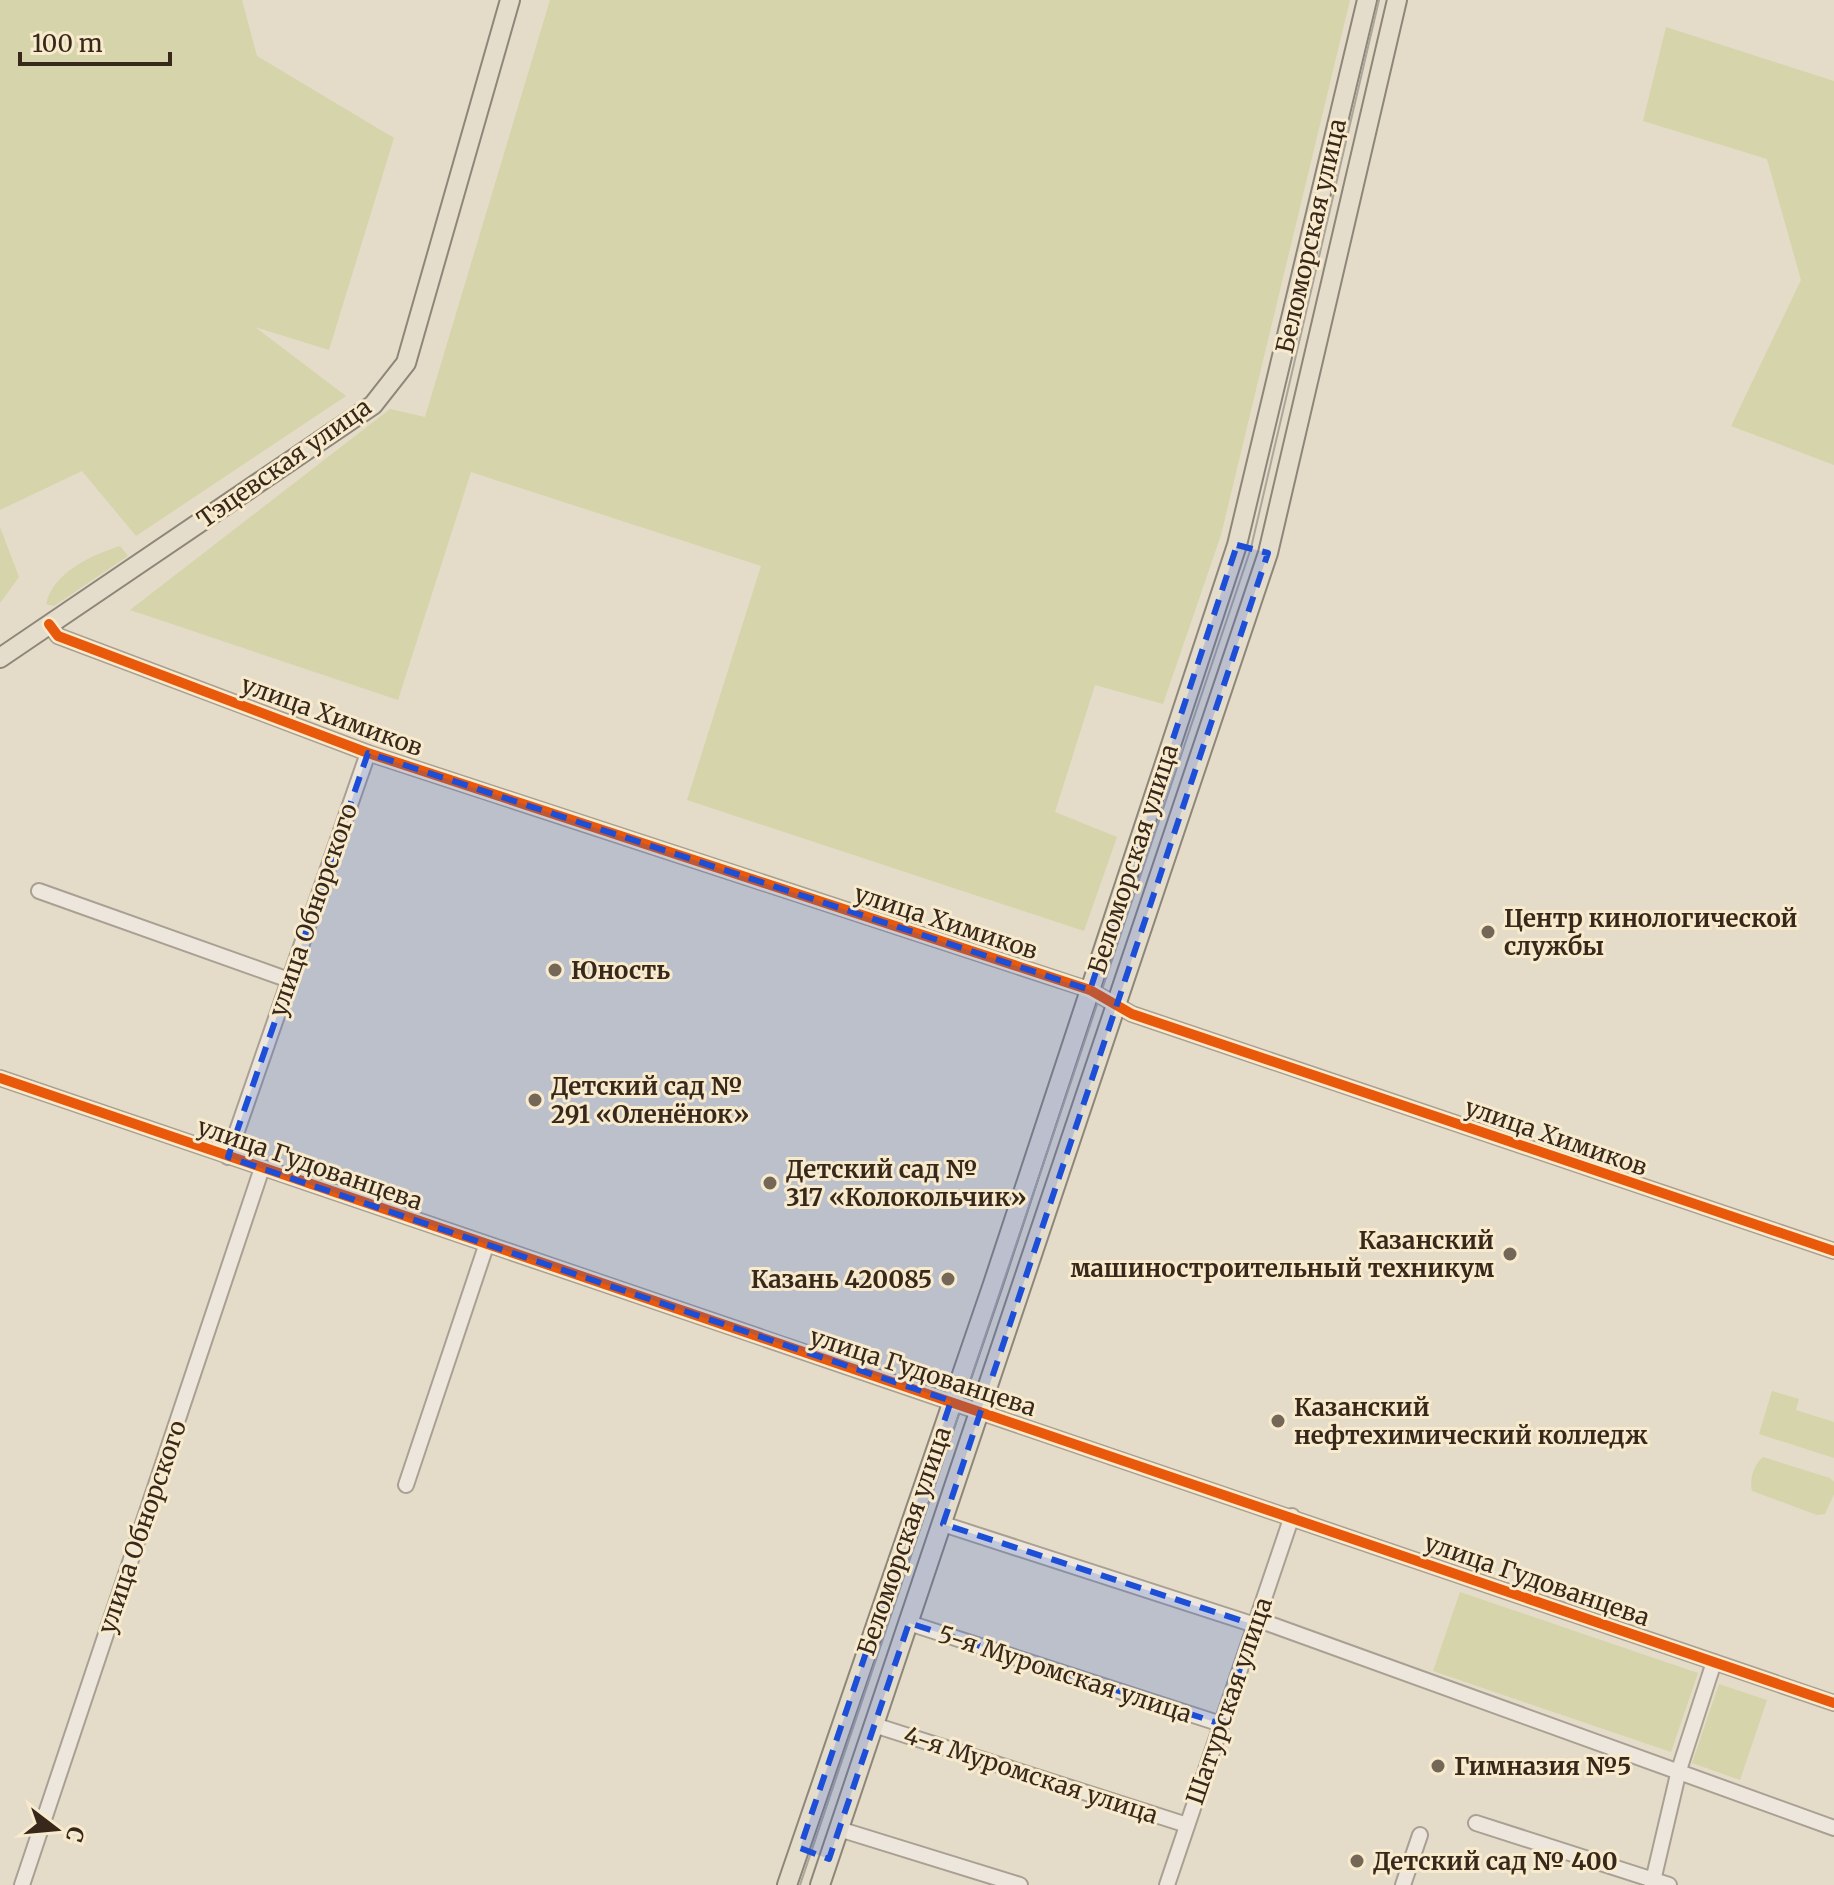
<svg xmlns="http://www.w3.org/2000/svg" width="1834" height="1885" font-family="Merriweather,serif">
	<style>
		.green { fill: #d5d4aa }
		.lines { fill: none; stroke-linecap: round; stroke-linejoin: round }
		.minor-casing { stroke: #a9a093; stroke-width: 18 }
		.major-casing { stroke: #8e8679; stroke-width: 22 }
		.minor { stroke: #ece6dc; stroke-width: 14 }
		.major { stroke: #e4ddcc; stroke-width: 18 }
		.tram { stroke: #aba69c; stroke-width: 2 }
		.cycleway-casing { stroke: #f7eacd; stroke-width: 15 }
		.cycleway { stroke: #e8590c; stroke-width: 10 }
		.marked { fill: #1d4ed8; fill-opacity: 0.2; stroke: #1d4ed8; stroke-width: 6; stroke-dasharray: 16 10; stroke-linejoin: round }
		.poi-dot { fill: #746758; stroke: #f7eacd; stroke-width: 3 }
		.labels { text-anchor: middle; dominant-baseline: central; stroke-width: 6; stroke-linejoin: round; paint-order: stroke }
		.street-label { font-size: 24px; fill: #37281b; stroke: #f7eacd }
		.poi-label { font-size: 24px; font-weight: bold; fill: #37281b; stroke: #f7eacd; text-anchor: start }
	</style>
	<rect width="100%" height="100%" fill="#e4dcc9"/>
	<!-- green -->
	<g class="green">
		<path d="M0,0H242L257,56L394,138L329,350L255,327L346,396L136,536L82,471L0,510Z"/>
		<path d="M550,0H1350L1221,535L1163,704L1095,685L1055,812L1117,837L1084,931L687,800L761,566L471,472L398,700L130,610L390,409L425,417Z"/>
		<path d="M1666,27L1834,81V465L1731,426L1801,280L1767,159L1643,121Z"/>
		<path d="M0,527L19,577L0,603Z"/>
		<path d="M120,546L128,556L54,606L46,604C53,572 92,555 120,546Z"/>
		<path d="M1772,1391L1799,1399L1796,1410L1834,1422V1458L1759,1434Z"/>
		<path d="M1763,1457L1830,1478L1834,1482V1494L1825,1514L1817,1515L1752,1491C1749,1480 1754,1464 1763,1457Z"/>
		<path d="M1460,1592L1698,1673L1671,1752L1433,1671Z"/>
		<path d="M1719,1684L1767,1700L1740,1780L1692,1763Z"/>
	</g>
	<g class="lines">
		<!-- minor casing -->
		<g class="minor-casing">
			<g id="minor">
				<path d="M49,624L58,636L368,753L1090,990L1132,1014L1834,1251"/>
				<path d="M39,891L289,980"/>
				<path d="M0,1078L1834,1703"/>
				<path d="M228,1157L368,753"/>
				<path d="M406,1485L486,1246"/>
				<path d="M943,1524L1255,1625L1264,1622L1834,1828"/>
				<path d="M909,1623L1221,1724"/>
				<path d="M874,1725L1187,1825"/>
				<path d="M1476,1823L1669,1885"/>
				<path d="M839,1829L1020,1885"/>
				<path d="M22,1885L262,1168"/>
				<path d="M1167,1885L1292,1516"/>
				<path d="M1403,1885L1420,1835"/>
				<path d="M1652,1885L1679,1770L1714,1662"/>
			</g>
		</g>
		<!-- major casing -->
		<g class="major-casing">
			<g id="major">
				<path d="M0,658L373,405L406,363L510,0"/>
				<path d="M787,1885L993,1284L1237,545L1367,0"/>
				<path d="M820,1885L1268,553L1397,0"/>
			</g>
		</g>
		<!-- minor -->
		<use href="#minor" class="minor"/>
		<!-- major -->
		<use href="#major" class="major"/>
		<!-- tram -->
		<path class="tram" d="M800,1885L1251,548L1379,0"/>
		<!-- cycleway casing -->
		<g class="cycleway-casing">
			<g id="cycleway">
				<path d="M49,624L58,636L368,753L1090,990L1132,1014L1834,1251"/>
				<path d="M0,1078L1834,1703"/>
			</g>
		</g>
		<!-- cycleway -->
		<use href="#cycleway" class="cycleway"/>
	</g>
	<!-- marked area -->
	<path class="marked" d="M1237,545L1268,553L943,1524L1255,1625L1221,1724L909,1623L829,1859L800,1848L951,1401L228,1157L368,753L1090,990Z"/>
	<!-- markers -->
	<g class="poi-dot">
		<circle cx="1488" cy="932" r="8"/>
		<circle cx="555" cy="970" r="8"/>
		<circle cx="535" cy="1100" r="8"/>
		<circle cx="770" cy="1183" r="8"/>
		<circle cx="1510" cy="1254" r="8"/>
		<circle cx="948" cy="1279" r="8"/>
		<circle cx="1278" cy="1421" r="8"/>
		<circle cx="1438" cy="1766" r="8"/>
		<circle cx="1357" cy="1861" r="8"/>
	</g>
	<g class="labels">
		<!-- street labels -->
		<g class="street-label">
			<text transform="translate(1311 236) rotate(-77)">Беломорская улица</text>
			<text transform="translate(284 463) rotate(-35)">Тэцевская улица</text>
			<text transform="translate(332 716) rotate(20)">улица Химиков</text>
			<text transform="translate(1133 859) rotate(-72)">Беломорская улица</text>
			<text transform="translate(313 910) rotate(-71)">улица Обнорского</text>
			<text transform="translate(946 922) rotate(18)">улица Химиков</text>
			<text transform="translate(1556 1137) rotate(19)">улица Химиков</text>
			<text transform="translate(310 1164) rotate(19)">улица Гудованцева</text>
			<text transform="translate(923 1372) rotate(18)">улица Гудованцева</text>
			<text transform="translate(142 1527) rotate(-71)">улица Обнорского</text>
			<text transform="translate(904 1541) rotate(-71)">Беломорская улица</text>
			<text transform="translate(1537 1580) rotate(19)">улица Гудованцева</text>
			<text transform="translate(1065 1674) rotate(18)">5-я Муромская улица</text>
			<text transform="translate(1229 1701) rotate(-71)">Шатурская улица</text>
			<text transform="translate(1031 1775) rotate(18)">4-я Муромская улица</text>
		</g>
		<!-- poi labels -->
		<g class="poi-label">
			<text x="1504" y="918">Центр кинологической<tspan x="1504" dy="28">службы</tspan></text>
			<text x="571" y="970">Юность</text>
			<text x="551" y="1086">Детский сад №<tspan x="551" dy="28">291 «Оленёнок»</tspan></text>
			<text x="786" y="1169">Детский сад №<tspan x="786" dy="28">317 «Колокольчик»</tspan></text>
			<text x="1494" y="1240" text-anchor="end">Казанский<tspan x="1494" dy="28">машиностроительный техникум</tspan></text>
			<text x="932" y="1279" text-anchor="end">Казань 420085</text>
			<text x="1294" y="1407">Казанский<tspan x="1294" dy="28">нефтехимический колледж</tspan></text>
			<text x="1454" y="1766">Гимназия №5</text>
			<text x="1373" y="1861">Детский сад № 400</text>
		</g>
	</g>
	<!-- north arrow -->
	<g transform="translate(56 1829) rotate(106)" stroke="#f7eacd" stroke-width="6" paint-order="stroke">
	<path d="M0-6L14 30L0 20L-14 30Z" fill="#37281b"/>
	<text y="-12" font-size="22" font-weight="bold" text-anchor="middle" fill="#37281b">С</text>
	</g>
	<!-- scale -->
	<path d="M20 52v12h150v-12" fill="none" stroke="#37281b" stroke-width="4"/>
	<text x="32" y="52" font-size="24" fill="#37281b" stroke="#f7eacd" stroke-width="6" paint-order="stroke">100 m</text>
</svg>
